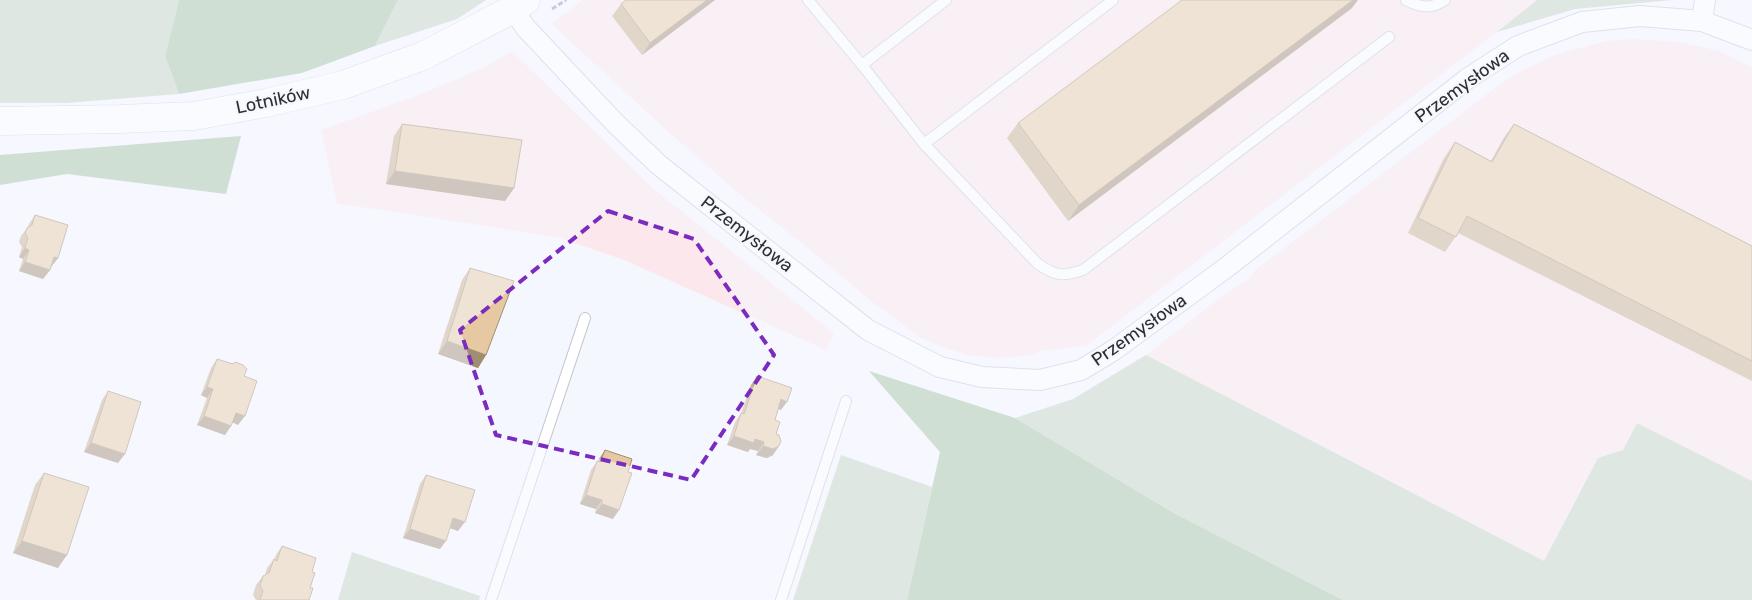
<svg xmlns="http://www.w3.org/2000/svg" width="1752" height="600" font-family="Rubik,sans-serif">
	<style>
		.industrial { fill: #fce7ec }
		.green { fill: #c0d3bc }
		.forest { fill: #a3c29d }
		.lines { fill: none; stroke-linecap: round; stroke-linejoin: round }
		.lane-casing { stroke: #c5c7d1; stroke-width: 12 }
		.street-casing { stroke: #c5c7d1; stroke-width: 22 }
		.secondary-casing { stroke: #c5c7d1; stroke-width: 29 }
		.path { stroke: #95969c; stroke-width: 3; stroke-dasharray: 5 2.5; stroke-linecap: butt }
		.lane { stroke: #fff; stroke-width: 10 }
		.street { stroke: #fff; stroke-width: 20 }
		.secondary { stroke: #fff; stroke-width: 28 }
		.wall { fill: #c6ad8b }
		.shaded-wall { fill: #a18d71 }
		.building { fill: #e6c9a2; stroke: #a18d71 }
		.marked { fill: none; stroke: #7b2cbf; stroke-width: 4; stroke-dasharray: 10 6; stroke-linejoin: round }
		.labels { text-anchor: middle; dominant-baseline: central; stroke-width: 4.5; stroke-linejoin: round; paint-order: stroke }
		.street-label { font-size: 18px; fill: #2e2e32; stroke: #f5f7ff }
	</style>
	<rect width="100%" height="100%" fill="#f5f7ff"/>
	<!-- industrial -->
	<g class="industrial">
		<path d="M583,0H1537L1497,32L1086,346L1040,351L1032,355L999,358L966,355L940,346L921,338L871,301L810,250L738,193L663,127L559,31L552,23Z"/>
		<path d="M1634,39L1679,42L1698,46L1719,51L1752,67V481L1637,423L1623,450L1598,458L1544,561L1146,355L1221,297L1250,278L1254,271L1503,82L1520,71L1555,55L1606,41Z"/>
		<path d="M512,51L655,190L834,333L826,350L624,260L560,238L383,210L337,204L321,130L416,96L483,68Z"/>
	</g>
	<!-- green -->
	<g class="green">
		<path d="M0,0H179L165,56L179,94L66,103H0Z"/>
		<path d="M398,0H486L457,19L375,46Z"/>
		<path d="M1537,0H1672L1575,9L1497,32Z"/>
		<path d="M1146,355L1544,561L1598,458L1623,450L1637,423L1752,481V600H1343L1172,512L1015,418L1073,399Z"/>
		<path d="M841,455L932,487L907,600H793Z"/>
		<path d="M352,552L480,596L479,600H338Z"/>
	</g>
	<!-- forest -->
	<g class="forest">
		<path d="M179,0H398L375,46L302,73L179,94L165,56Z"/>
		<path d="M241,136L226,194L67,174L0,185V155Z"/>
		<path d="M869,371L1015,418L1172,512L1343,600H907L940,452Z"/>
	</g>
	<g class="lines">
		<!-- lane casing -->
		<g class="lane-casing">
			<g id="lane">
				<path d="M808,0L862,65"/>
				<path d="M946,0L862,65L924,144L1113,0"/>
				<path d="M1406,0C1419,7 1431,10 1445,0"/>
				<path d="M924,144L1038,264C1056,276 1062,277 1083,270L1389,37"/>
				<path d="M491,600L585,318"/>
				<path d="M781,600L846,401"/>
			</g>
		</g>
		<!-- street casing -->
		<g class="street-casing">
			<g id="street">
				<path d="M513,9L525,27L614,122L659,165L868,330L940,367L982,377L1040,380L1081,370L1114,350L1227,267L1467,79L1518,46L1582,22L1640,16L1702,21L1752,40"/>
				<path d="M1702,21L1705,0"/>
			</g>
		</g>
		<!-- secondary casing -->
		<g class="secondary-casing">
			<path id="secondary" d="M0,121L120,119L194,116L266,103L343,85L423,56L513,9L526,0"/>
		</g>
		<!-- path -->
		<path class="path" d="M552,9L566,0"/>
		<!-- lane -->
		<use href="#lane" class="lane"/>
		<!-- street -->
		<use href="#street" class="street"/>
		<!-- secondary -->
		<use href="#secondary" class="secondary"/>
	</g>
	<!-- wall -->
	<g class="wall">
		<path d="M626,0H715L642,55L612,16L621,4Z"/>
		<path d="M1352,8L1068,221L1007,138L1018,123Z"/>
		<path d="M402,124L514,188L505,201L386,184L394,136Z"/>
		<path d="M1514,124L1752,246V381L1458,233L1445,252L1408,233L1444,158L1455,142L1491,161L1503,139Z"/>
		<path d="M35,215L58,258L51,267L50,270L43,279L19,271L23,259L19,257L22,247L19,242L21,236L28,227L29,224Z"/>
		<path d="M470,268L486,355L478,368L438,354L462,280Z"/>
		<path d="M217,359L244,376L238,425L233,422L225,435L197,425L207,398L201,395L211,368Z"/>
		<path d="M757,376L781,410L778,409L775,420L776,434L773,455L767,458L756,455L758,451L750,449L748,452L727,445L735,422L741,413L751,385Z"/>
		<path d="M108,391L118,463L84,452L102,400Z"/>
		<path d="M605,450L613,519L595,513L596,509L580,504L591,470Z"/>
		<path d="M44,473L58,568L13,553L35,485Z"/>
		<path d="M426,475L458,531L450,528L440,549L403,538L420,484Z"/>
		<path d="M282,546L312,572L309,600H256L253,595L256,585L263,576L265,575L267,568L274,559V560L276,555Z"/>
	</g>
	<!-- shaded-wall -->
	<g class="shaded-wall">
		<path d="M707,0H715L642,55L650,43Z"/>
		<path d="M1353,0H1358L1352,8L1068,221L1079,205Z"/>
		<path d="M395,171L514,188L505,201L386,184Z"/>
		<path d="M25,248L29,250L23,259L19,257Z"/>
		<path d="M54,257L58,258L51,267L47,266Z"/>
		<path d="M25,262L50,270L43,279L19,271Z"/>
		<path d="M447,341L486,355L478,368L438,354Z"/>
		<path d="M207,387L213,389L207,398L201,395Z"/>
		<path d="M781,399L787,402L781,410L775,408Z"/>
		<path d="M236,413L245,416L238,425L230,421Z"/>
		<path d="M204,416L231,426L225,435L197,425Z"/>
		<path d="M734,436L755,439L764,442L758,451L750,449L748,452L727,445Z"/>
		<path d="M91,443L125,454L118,463L84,452Z"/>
		<path d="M763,446H779L773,455L767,458L756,455Z"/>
		<path d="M586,495L602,500L596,509L580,504Z"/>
		<path d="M602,504L619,510L613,519L595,513Z"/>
		<path d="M453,518L465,522L458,531L447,527Z"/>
		<path d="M410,529L446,541L440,549L403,538Z"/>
		<path d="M22,541L67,555L58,568L13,553Z"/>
	</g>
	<!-- building -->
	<g class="building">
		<path d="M626,0H707L650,43L621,4Z"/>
		<path d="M1182,0H1353L1079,205L1018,123Z"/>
		<path d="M402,124L522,140L514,188L395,171Z"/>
		<path d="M1514,124L1752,246V361L1467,216L1456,237L1418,218L1455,142L1492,162Z"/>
		<path d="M35,215L68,225L58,258L54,257L50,270L25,262L29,250L25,248L28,238L25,233L27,228L32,225Z"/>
		<path d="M470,268L514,281L486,355L447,341Z"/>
		<path d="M217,359L233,364L235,362L243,365L247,369L244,376L257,381L245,416L236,413L231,426L204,416L213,389L207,387Z"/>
		<path d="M757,376L792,388L787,402L781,399L775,420L780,422L776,434L779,435L781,441L779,446L773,449L763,446L764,442L755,439L754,443L734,436L741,413L744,414Z"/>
		<path d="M108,391L141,402L125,454L91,443Z"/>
		<path d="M605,450L632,459L628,472L632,473L619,510L602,504V500L586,495L597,461L600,462Z"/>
		<path d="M44,473L89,487L67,555L22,541Z"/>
		<path d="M426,475L475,490L465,522L453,518L446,541L410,529Z"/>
		<path d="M282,546L316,558L312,572L315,573L310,588H313L309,600H260L263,591L260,586L263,576L269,573L274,559L277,561Z"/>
	</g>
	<!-- marked area -->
	<path d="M0 0H1752V600H0ZM608,211L694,239L774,355L691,480L496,435L460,330Z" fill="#f5f7ff" fill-opacity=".55" fill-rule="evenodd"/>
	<path class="marked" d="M608,211L694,239L774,355L691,480L496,435L460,330Z"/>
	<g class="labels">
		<!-- street labels -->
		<g class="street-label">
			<text transform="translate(1462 86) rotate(-36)">Przemysłowa</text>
			<text transform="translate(273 100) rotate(-12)">Lotników</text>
			<text transform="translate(747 234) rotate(38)">Przemysłowa</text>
			<text transform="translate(1139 330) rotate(-35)">Przemysłowa</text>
		</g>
	</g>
</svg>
